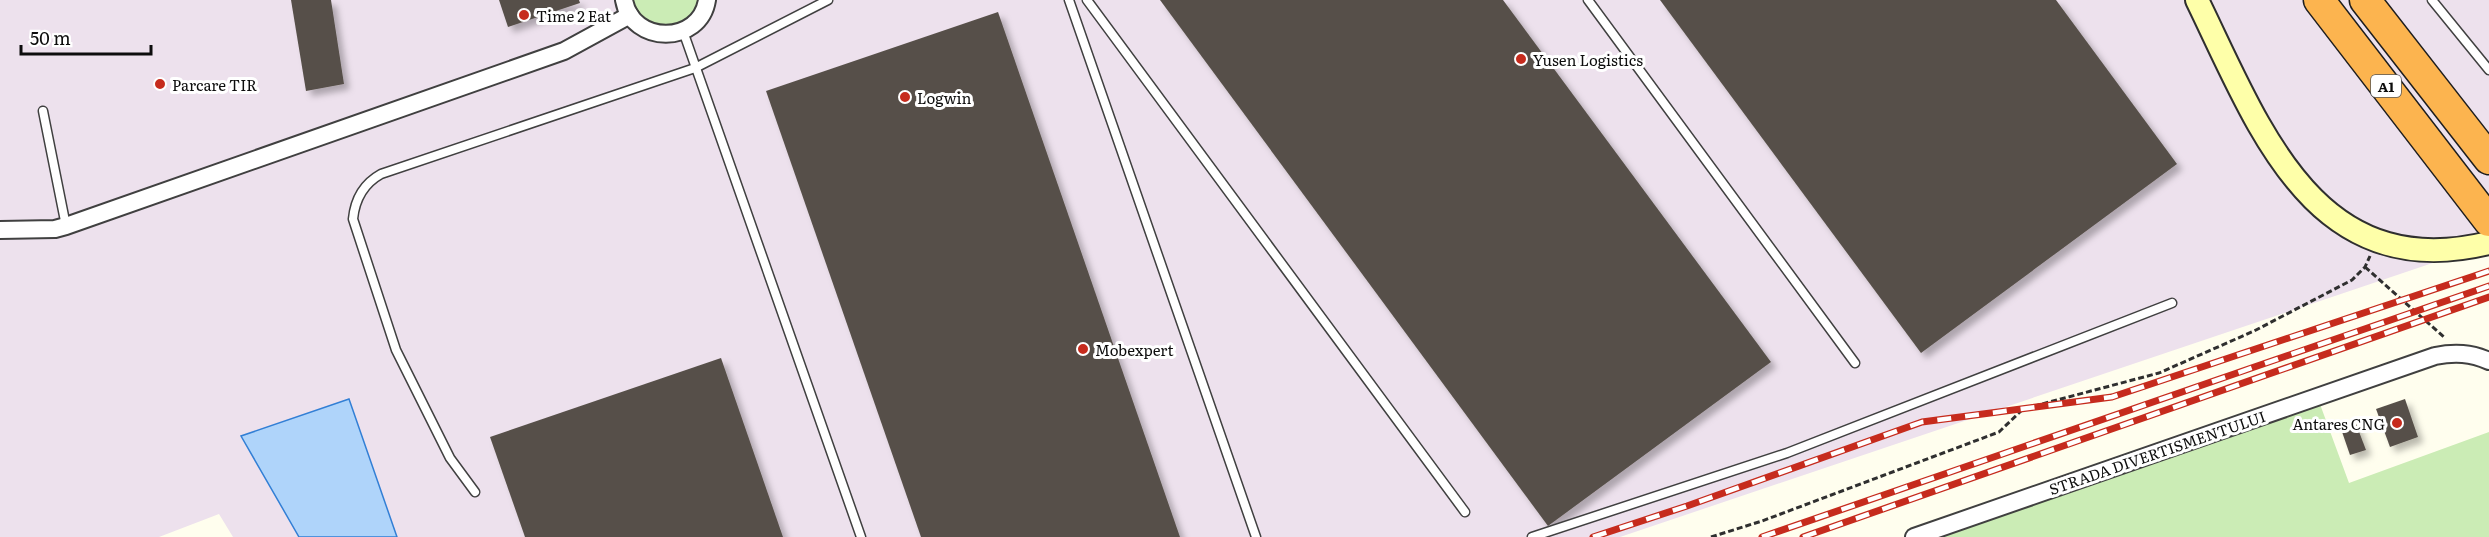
<svg xmlns="http://www.w3.org/2000/svg" width="2489" height="537" font-family="Literata,serif">
	<style>
		.industrial { fill: #ede1ed }
		.green { fill: #cbecb5 }
		.water { fill: #afd4fa; stroke: #327fd5; stroke-width: 1.5 }
		.building { fill: #575049; filter: url(#shadow) }
		.lines { fill: none; stroke-linecap: round; stroke-linejoin: round }
		.service-casing { stroke: #404040; stroke-width: 11 }
		.minor-casing { stroke: #404040; stroke-width: 20 }
		.secondary-casing { stroke: #2f2f2f; stroke-width: 26 }
		.motorway-casing { stroke: #1e1e1e; stroke-width: 33 }
		.path { stroke: #2f2f2f; stroke-width: 3; stroke-dasharray: 6 3; stroke-linecap: butt }
		.service { stroke: #fff; stroke-width: 8 }
		.minor { stroke: #fff; stroke-width: 16 }
		.secondary { stroke: #feffa9; stroke-width: 22 }
		.motorway { stroke: #fcb44f; stroke-width: 30 }
		.rail-casing { stroke: #c62b1d; stroke-width: 7 }
		.rail { stroke: #fff; stroke-width: 4.5; stroke-dasharray: 14; stroke-linecap: butt }
		.poi-dot { fill: #c62b1d; stroke: #fff; stroke-width: 2 }
		.labels { text-anchor: middle; dominant-baseline: central; stroke-width: 6; stroke-linejoin: round; paint-order: stroke }
		.shield { fill: #fff; stroke: #565656; stroke-width: 1.5 }
		.shield-label { font-size: 14px; font-weight: bold; fill: #0d0d0d }
		.poi-label { font-size: 15px; fill: #0d0d0d; stroke: #fff; text-anchor: start }
		.street-label { font-size: 15px; fill: #0d0d0d; stroke: #fff }
	</style>
	<defs>
		<filter id="shadow"><feDropShadow dx="5.5" dy="5.5" stdDeviation="3" flood-color="#0004"/></filter>
	</defs>
	<rect width="100%" height="100%" fill="#fffeee"/>
	<!-- industrial -->
	<path class="industrial" d="M0,0H2489V244L1620,537H233L219,514L159,537H0Z"/>
	<!-- green -->
	<g class="green">
		<path d="M624,0H707L701,15L659,34Z"/>
		<path d="M2317,396L2349,483L2489,432V537H1939Z"/>
	</g>
	<!-- water -->
	<path class="water" d="M349,399L397,537H299L241,436Z"/>
	<!-- building -->
	<g class="building">
		<path d="M291,0H331L344,84L306,91Z"/>
		<path d="M499,0H579L580,3L508,27Z"/>
		<path d="M1160,0H1503L1771,362L1548,526Z"/>
		<path d="M1660,0H2056L2177,164L1921,353Z"/>
		<path d="M998,12L1180,537H921L766,91Z"/>
		<path d="M721,358L783,537H525L490,437Z"/>
		<path d="M2405,399L2418,437L2390,447L2376,409Z"/>
		<path d="M2355,421L2366,450L2350,455L2340,426Z"/>
	</g>
	<g class="lines">
		<!-- service casing -->
		<g class="service-casing">
			<g id="service">
				<path d="M1069,0L1256,537"/>
				<path d="M1087,0L1465,512"/>
				<path d="M1588,0L1855,363"/>
				<path d="M2432,0L2489,70"/>
				<path d="M683,31L861,537"/>
				<path d="M43,111L66,226"/>
				<path d="M475,492L450,458L396,350L353,219C355,199 363,184 381,174L695,68L828,0"/>
				<path d="M1532,537L1787,453L2172,303"/>
			</g>
		</g>
		<!-- minor casing -->
		<g class="minor-casing">
			<g id="minor">
				<path d="M624,0C632,45 700,45 707,0"/>
				<path d="M0,230L55,229L66,226L564,51L630,15"/>
				<path d="M1914,537L2435,356C2455,352 2471,353 2489,361"/>
			</g>
		</g>
		<!-- secondary casing -->
		<g class="secondary-casing">
			<path id="secondary" d="M2197,0C2259,127 2314,286 2489,243"/>
		</g>
		<!-- motorway casing -->
		<g class="motorway-casing">
			<g id="motorway">
				<path d="M2319,0L2489,221"/>
				<path d="M2365,0L2489,159"/>
			</g>
		</g>
		<!-- path -->
		<g class="path">
			<path d="M2365,267L2445,338"/>
			<path d="M1711,537L1762,521L1999,432L2023,409L2159,373L2254,331L2352,280L2365,267L2370,256"/>
		</g>
		<!-- service -->
		<use href="#service" class="service"/>
		<!-- minor -->
		<use href="#minor" class="minor"/>
		<!-- secondary -->
		<use href="#secondary" class="secondary"/>
		<!-- motorway -->
		<use href="#motorway" class="motorway"/>
		<!-- rail casing -->
		<g class="rail-casing">
			<g id="rail">
				<path d="M1593,537L1687,506L1922,422L2112,397L2489,271"/>
				<path d="M1762,537L2489,286"/>
				<path d="M1803,537L2489,297"/>
			</g>
		</g>
		<!-- rail -->
		<use href="#rail" class="rail"/>
	</g>
	<!-- markers -->
	<g class="poi-dot">
		<circle cx="524" cy="15" r="6"/>
		<circle cx="1521" cy="59" r="6"/>
		<circle cx="160" cy="84" r="6"/>
		<circle cx="905" cy="97" r="6"/>
		<circle cx="1083" cy="349" r="6"/>
		<circle cx="2397" cy="423" r="6"/>
	</g>
	<g class="labels">
		<!-- shield labels -->
		<rect class="shield" x="2371" y="75" width="30" height="22" rx="4.5"/>
		<g class="shield-label">
			<text x="2386" y="86">A1</text>
		</g>
		<!-- poi labels -->
		<g class="poi-label">
			<text x="536" y="15">Time 2 Eat</text>
			<text x="1533" y="59">Yusen Logistics</text>
			<text x="172" y="84">Parcare TIR</text>
			<text x="917" y="97">Logwin</text>
			<text x="1095" y="349">Mobexpert</text>
			<text x="2385" y="423" text-anchor="end">Antares CNG</text>
		</g>
		<!-- street labels -->
		<g class="street-label">
			<text transform="translate(2157 452) rotate(-19)">STRADA DIVERTISMENTULUI</text>
		</g>
	</g>
	<!-- scale -->
	<path d="M21 45v9h130v-9" fill="none" stroke="#0d0d0d" stroke-width="3"/>
	<text x="30" y="45" font-size="18" fill="#0d0d0d" stroke="#ffffff" stroke-width="4.5" paint-order="stroke">50 m</text>
</svg>
